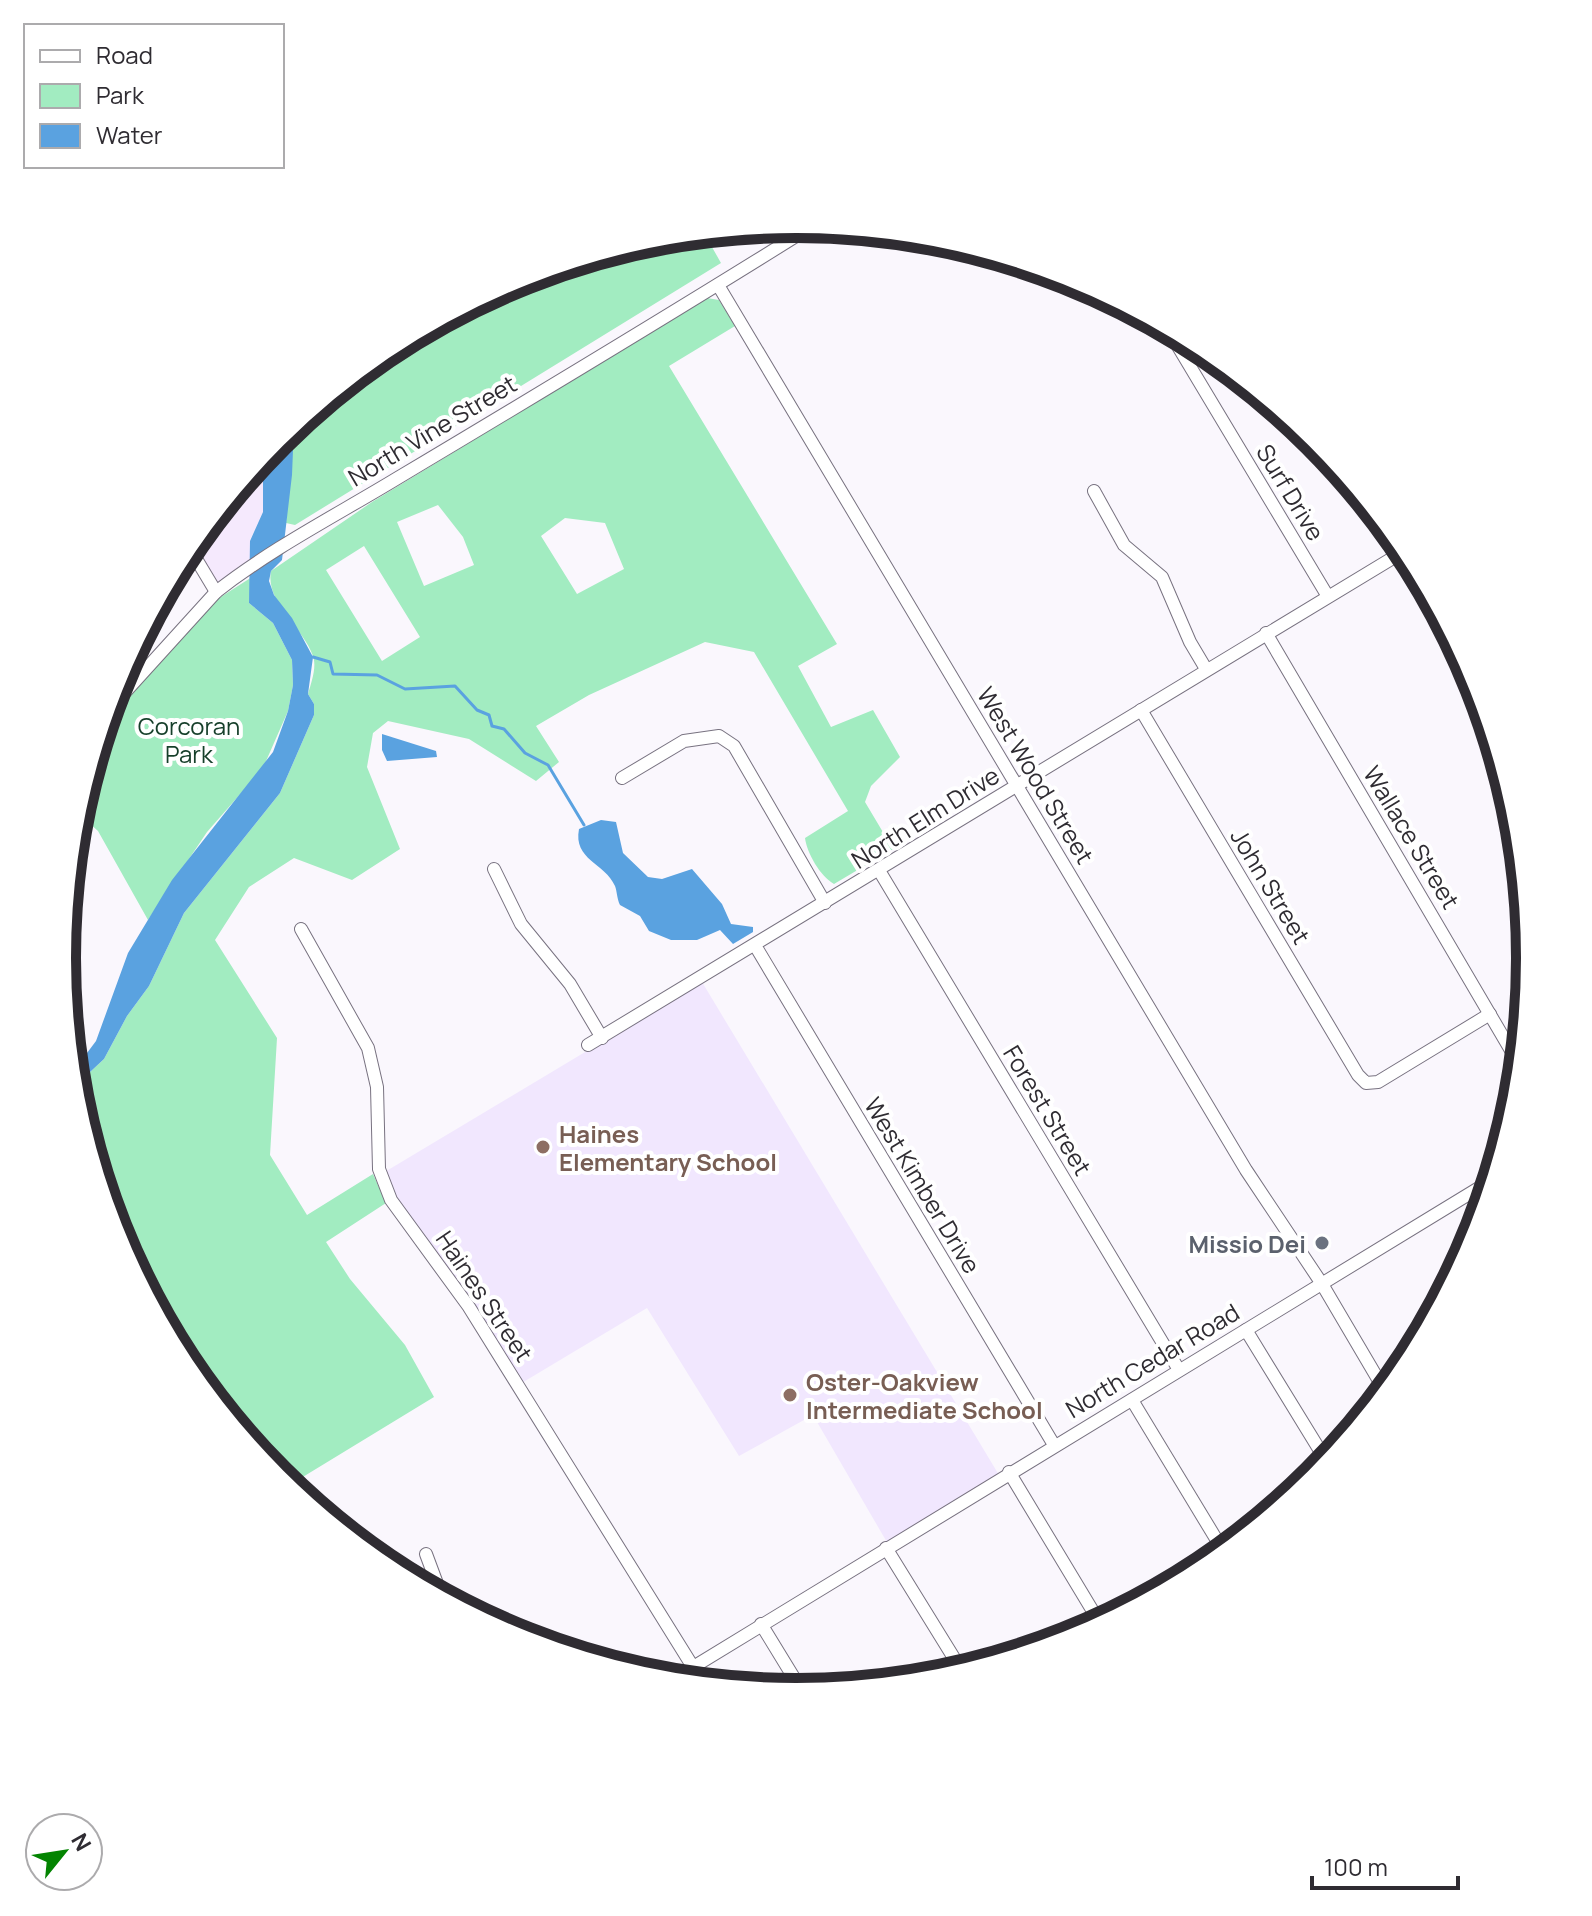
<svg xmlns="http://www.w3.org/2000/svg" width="1592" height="1916" font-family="Manrope,sans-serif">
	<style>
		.commercial { fill: #f5e9fd }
		.built { fill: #f1e7fe }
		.green { fill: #a2ecc1; fill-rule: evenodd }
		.water { fill: #5aa2e0 }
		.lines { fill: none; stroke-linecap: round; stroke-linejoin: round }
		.stream { stroke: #5aa2e0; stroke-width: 3 }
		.minor-casing { stroke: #787280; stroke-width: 14 }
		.minor { stroke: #fff; stroke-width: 12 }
		.education-dot { fill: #8d6e63; stroke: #fff; stroke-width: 3 }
		.worship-dot { fill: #6b7280; stroke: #fff; stroke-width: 3 }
		.labels { text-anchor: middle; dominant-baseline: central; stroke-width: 8; stroke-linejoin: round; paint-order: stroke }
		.street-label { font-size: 24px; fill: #2f2c32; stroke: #fff }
		.park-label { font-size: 24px; fill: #163f2a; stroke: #fff }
		.education-label { font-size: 24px; font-weight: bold; fill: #785e54; stroke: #fff; text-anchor: start }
		.worship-label { font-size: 24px; font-weight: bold; fill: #5b616d; stroke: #fff; text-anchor: end }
		.rim { fill: none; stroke: #2f2c32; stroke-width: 10 }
	</style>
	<rect width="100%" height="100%" fill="#faf7fd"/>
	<!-- commercial -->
	<path class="commercial" d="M263,456V512L250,540L251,562L216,589L191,544Z"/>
	<!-- built -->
	<path class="built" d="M702,982L999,1475L888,1544L813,1415L739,1456L647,1308L520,1384L392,1197L383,1173Z"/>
	<!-- green -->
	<g class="green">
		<path d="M704,233L721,263L295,525L286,523L294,425L389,347L516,280L577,261L593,270L615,256L619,248L653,238Z"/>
		<path d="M707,298L719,300L735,326L669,366L837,644L798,666L831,727L873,710L900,757L871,786L865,802L893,849L834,884C820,876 807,853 805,838L848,811L754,652L705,642L589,695L536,726L559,762L536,781L469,739L388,721L373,733L367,767L400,849L352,880L294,858L249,887L215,940L277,1038L270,1155L307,1215L373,1174L386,1203L326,1242L350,1279L405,1345L434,1397L288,1486L185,1365L118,1238L75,1086L104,1059L127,1016L149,986L184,913L280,793L314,715V704L308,694C311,683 317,668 313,656C303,627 265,603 271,571L372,502ZM438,505L463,537L474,565L424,586L397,522ZM565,518L605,523L624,569L577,594L541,536ZM364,546L420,637L382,661L326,570Z"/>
		<path d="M252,577L249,603L273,623L292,660L293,685L288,711L263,768L207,832L148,920L98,831L77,812L104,723L216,600Z"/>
	</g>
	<!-- water -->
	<g class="water">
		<path d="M294,425L292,475L282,560L271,571L269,581L274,595L292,618L313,657L308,694L314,704V715L280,793L184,913L149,986L127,1016L104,1059L75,1086L72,1063L84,1057L96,1041L128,953L172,880L273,752L288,711L293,685L292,660L273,623L249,603L250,541L263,512V456Z"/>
		<path d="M382,734L436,751L437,757L387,761L382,750Z"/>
		<path d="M601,820L616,822L623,853L648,877L662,879L692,869L722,904L731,924L753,927V932L733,944L720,930L697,940H671L649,931L640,916L620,905C617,899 617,891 615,886C605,863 573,860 579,829Z"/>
	</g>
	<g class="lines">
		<!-- stream -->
		<path class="stream" d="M313,657L330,662L333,674L377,675L405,689L455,686L477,710L489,715L492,726L504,729L525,753L548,765L584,825"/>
		<!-- minor casing -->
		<g class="minor-casing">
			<g id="minor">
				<path d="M718,285L1246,1170L1322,1284L1385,1391"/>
				<path d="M1167,328L1327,595"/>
				<path d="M1094,491L1124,545L1162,577L1190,642L1206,669"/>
				<path d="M189,547L216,592"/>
				<path d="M1266,633L1519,1064"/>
				<path d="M1141,710L1358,1075L1366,1083L1378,1082L1490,1014"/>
				<path d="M107,712L216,592C272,548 335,516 396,479C535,396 675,312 812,226"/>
				<path d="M622,778L684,741L719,736L734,746L825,903"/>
				<path d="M494,869L521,924L570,984L602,1038"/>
				<path d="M880,872L1179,1370"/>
				<path d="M301,929L368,1048L377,1087L379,1169L391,1200L469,1307L693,1667"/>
				<path d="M756,947L1054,1445"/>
				<path d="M588,1045L1406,550"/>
				<path d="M1246,1330L1327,1462"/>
				<path d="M1132,1400L1224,1552"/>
				<path d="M1009,1472L1100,1623"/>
				<path d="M886,1548L962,1671"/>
				<path d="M426,1554L442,1597"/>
				<path d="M761,1624L802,1691"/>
				<path d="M672,1680L1492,1180"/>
			</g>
		</g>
		<!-- minor -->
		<use href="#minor" class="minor"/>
	</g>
	<!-- markers -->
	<g class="education-dot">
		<circle cx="543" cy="1147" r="8"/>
		<circle cx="790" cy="1395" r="8"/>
	</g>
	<circle class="worship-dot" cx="1322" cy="1243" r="8"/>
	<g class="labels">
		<!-- street labels -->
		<g class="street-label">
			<text transform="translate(432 430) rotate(-31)">North Vine Street</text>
			<text transform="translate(1291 492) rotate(59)">Surf Drive</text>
			<text transform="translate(1036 775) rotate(59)">West Wood Street</text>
			<text transform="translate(925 817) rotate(-32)">North Elm Drive</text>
			<text transform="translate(1412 837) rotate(59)">Wallace Street</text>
			<text transform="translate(1271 886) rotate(59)">John Street</text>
			<text transform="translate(1048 1110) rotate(59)">Forest Street</text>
			<text transform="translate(923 1185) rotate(59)">West Kimber Drive</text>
			<text transform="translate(485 1296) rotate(56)">Haines Street</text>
			<text transform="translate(1152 1360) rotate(-31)">North Cedar Road</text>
		</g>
		<!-- park labels -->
		<g class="park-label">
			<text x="189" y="725">Corcoran<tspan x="189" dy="28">Park</tspan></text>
		</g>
		<!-- education labels -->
		<g class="education-label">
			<text x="559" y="1133">Haines<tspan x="559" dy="28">Elementary School</tspan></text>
			<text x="806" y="1381">Oster-Oakview<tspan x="806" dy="28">Intermediate School</tspan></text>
		</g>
		<!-- worship labels -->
		<g class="worship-label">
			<text x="1306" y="1243">Missio Dei</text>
		</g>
	</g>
	<!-- crop -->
	<path d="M0 0H1592V1916H0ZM76 958a720 720 0 1 1 1440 0a720 720 0 1 1-1440 0Z" fill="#fff" fill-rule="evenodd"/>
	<path class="rim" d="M76 958a720 720 0 1 1 1440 0a720 720 0 1 1-1440 0Z"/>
	<!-- legend -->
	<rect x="24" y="24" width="260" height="144" fill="#ffffff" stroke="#acabad" stroke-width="2"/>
	<rect x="40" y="50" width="40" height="12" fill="#ffffff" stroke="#acabad" stroke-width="2"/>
	<text x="96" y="64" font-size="24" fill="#2f2c32">Road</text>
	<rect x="40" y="84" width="40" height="24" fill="#a2ecc1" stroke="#acabad" stroke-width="2"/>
	<text x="96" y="104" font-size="24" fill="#2f2c32">Park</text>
	<rect x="40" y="124" width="40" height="24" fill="#5aa2e0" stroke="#acabad" stroke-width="2"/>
	<text x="96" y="144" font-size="24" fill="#2f2c32">Water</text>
	<!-- north arrow -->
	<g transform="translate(64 1852) rotate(60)"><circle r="38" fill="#ffffff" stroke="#acabad" stroke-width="2"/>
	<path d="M0-6L14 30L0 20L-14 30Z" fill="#038401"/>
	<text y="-12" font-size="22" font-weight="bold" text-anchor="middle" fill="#2f2c32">N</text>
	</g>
	<!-- scale -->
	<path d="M1312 1876v12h146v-12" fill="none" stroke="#2f2c32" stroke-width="4"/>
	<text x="1324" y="1876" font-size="24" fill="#2f2c32" stroke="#ffffff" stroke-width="6" paint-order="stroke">100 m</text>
</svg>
